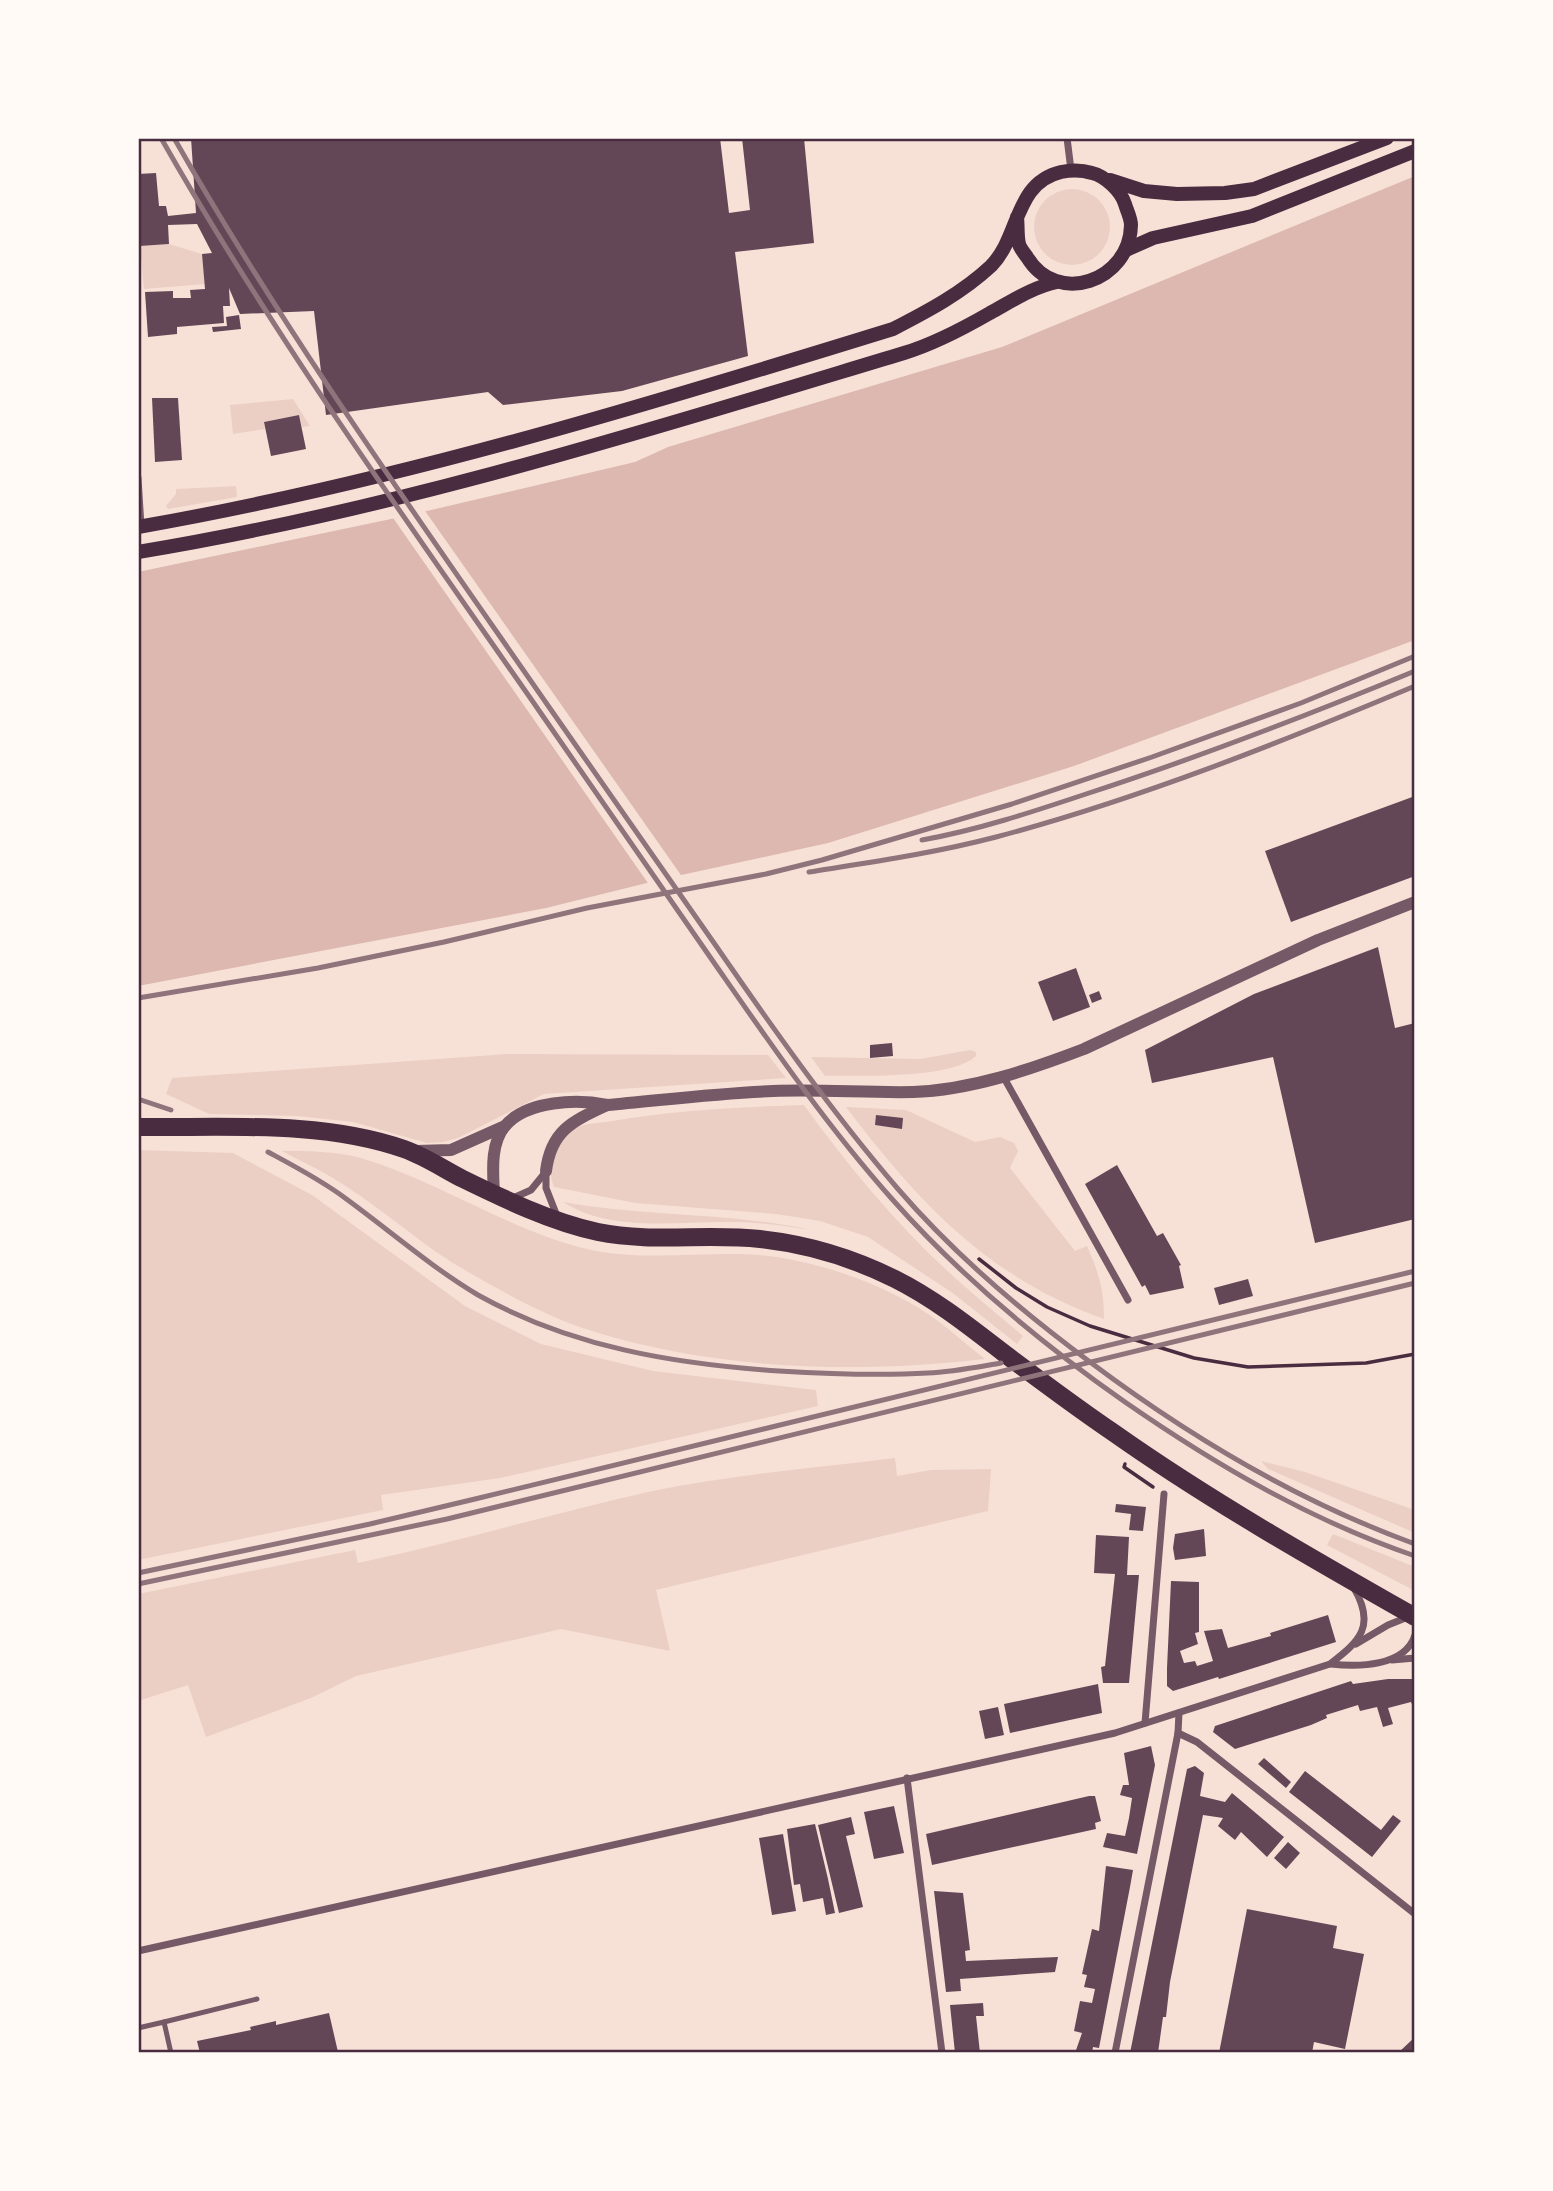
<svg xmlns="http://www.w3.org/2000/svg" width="1553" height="2191" font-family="Manrope,sans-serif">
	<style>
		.green { fill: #ebcfc5 }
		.water { fill: #dcb8b0 }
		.pier { fill: #f7e1d7 }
		.building { fill: #644757 }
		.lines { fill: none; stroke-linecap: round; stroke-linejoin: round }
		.path { stroke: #4a2c40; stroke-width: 3.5 }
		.service { stroke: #755966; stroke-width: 5 }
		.minor { stroke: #755966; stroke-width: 7 }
		.tertiary { stroke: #755966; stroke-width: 12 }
		.secondary { stroke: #4a2c40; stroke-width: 14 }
		.primary { stroke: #4a2c40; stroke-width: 18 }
		.rail { stroke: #8f747c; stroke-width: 5 }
		.neatline { fill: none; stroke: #4a2c40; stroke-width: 2.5 }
	</style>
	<rect width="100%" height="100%" fill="#f7e1d7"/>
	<!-- green -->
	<g class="green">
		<circle cx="1072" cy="227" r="38"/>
		<path d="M169,244L202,254L205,284L144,289L140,246Z"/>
		<path d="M293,399L310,426L302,427L299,415L264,422L265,429L233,434L230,405Z"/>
		<path d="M236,486L237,497L168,509L166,506L176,494V489Z"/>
		<path d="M970,1050L976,1052V1056C949,1080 861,1075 825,1076L811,1057L920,1059Z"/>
		<path d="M507,1054L768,1055L786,1078L544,1094L458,1138L443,1142L427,1143L353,1122L297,1116L209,1114L166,1094L172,1078Z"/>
		<path d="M804,1105C848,1166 897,1225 953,1276C976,1297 1000,1316 1023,1336L1017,1344L954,1294L868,1237L820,1221L776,1214L635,1203L554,1187C545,1166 555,1139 576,1128C585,1123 601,1123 612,1121C675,1110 740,1107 804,1105Z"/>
		<path d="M846,1107L906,1110L975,1142L1000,1137L1014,1143L1018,1151L1010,1168L1075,1251L1087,1246C1099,1273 1104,1290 1104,1319C987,1277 919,1203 846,1107Z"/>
		<path d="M138,1150L233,1153L312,1195L465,1306L541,1344L653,1371L816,1390L818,1406L500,1478L381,1495L383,1510L138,1560Z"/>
		<path d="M282,1151C309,1151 335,1151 361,1158C438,1181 505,1228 583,1248C634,1261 689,1253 741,1254C802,1255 881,1281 931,1316C950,1329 967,1345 985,1359C856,1374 717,1370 592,1331C549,1318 507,1294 468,1272C425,1248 388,1213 347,1187C327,1173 304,1163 282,1151Z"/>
		<path d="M563,1202C645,1217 730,1212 811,1230C784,1226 758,1222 731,1222C676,1221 612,1233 563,1202Z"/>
		<path d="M895,1458L897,1476L931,1470L991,1469L988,1511L656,1590L670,1651L561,1629L356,1676L311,1698L206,1737L188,1685L138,1701V1594L355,1550L358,1563C456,1542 551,1514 648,1492C729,1475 813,1468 895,1458Z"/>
		<path d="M1261,1461L1305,1472L1415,1510V1533L1268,1469Z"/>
		<path d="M1333,1534L1415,1567V1591L1327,1545Z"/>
	</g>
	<!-- water -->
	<path class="water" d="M1415,176V640L1074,766L828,843L663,879L546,908L138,986V572L410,515L635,462L668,447L1002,347Z"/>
	<!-- pier -->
	<path class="pier" d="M423,508L683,878L650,886L391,515Z"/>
	<!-- building -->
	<g class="building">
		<path d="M191,138H720L729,213L750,210L742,138H804L814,243L735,252L748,356L622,391L503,405L488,392L326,415L314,311L240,314L229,288L230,306H223L224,323L177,327V334L148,337L145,292L173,291V298H191L190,290L205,289L202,254L212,253L197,224L168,225L169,244L140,246L138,174L156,173L159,206H166L168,216L196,213Z"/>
		<path d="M239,315L241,329L213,332L212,327L227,326L226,317Z"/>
		<path d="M152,398H178L182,460L155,462Z"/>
		<path d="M299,415L306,449L271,456L264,422Z"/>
		<path d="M1415,796V876L1291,922L1265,851Z"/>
		<path d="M1378,947L1395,1028L1415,1023V1219L1315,1243L1273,1057L1152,1083L1145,1050L1254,994Z"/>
		<path d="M1076,968L1090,1007L1053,1021L1038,982Z"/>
		<path d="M1099,991L1102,999L1092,1003L1089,995Z"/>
		<path d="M892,1043L893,1056L870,1058V1045Z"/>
		<path d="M876,1115L903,1118L902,1129L875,1125Z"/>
		<path d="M1117,1165L1157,1236L1163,1233L1181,1265L1179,1266L1184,1288L1150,1295L1145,1285L1142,1287L1085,1184Z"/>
		<path d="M1248,1279L1253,1296L1219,1305L1214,1288Z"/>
		<path d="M1116,1504L1146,1507L1143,1531L1129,1530L1131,1514L1115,1512Z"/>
		<path d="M1204,1529L1206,1556L1175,1560L1173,1548L1175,1534Z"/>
		<path d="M1096,1535L1129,1537L1127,1575H1139L1129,1683H1103L1101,1667L1105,1666L1115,1574L1094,1573Z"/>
		<path d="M1171,1581L1199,1582V1632L1195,1633L1198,1644L1180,1651L1184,1663L1195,1661L1197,1666L1213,1661L1204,1631L1222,1629L1228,1648L1271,1636L1270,1633L1328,1615L1336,1642L1219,1679L1218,1677L1173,1691L1167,1686V1668Z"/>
		<path d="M1388,1679H1415V1711L1411,1702L1388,1708L1393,1724L1383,1727L1377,1707L1360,1711L1358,1705L1326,1715L1327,1718L1311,1725L1235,1749L1213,1732L1215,1726L1351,1681L1353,1684Z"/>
		<path d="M1098,1684L1102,1713L1010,1733L1004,1704Z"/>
		<path d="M998,1707L1004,1735L985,1739L979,1711Z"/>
		<path d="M1151,1746L1155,1765L1137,1854L1103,1847L1107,1833L1125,1836L1129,1818L1132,1798L1120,1795L1123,1785H1129L1124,1753Z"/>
		<path d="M1264,1758L1291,1782L1286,1788L1258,1764Z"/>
		<path d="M1195,1766L1204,1773L1200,1796L1225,1802L1232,1793L1284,1837L1267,1857L1241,1832L1235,1840L1218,1826L1223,1818L1203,1815L1170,1982L1166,2017H1163L1158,2053H1130L1187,1769Z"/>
		<path d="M1305,1771L1381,1830L1393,1815L1401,1821L1372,1857L1289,1792Z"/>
		<path d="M1089,1796H1095L1101,1821L1095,1823L1096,1829L932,1865L926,1834Z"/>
		<path d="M894,1806L904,1853L874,1859L864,1812Z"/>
		<path d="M851,1817L855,1834L846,1836L863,1907L839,1913L818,1825Z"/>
		<path d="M815,1824L828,1879L835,1913L826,1915L823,1898L803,1902L800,1884L794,1885L787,1829Z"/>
		<path d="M783,1834L796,1911L772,1915L759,1838Z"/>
		<path d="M1288,1842L1300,1853L1286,1869L1274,1858Z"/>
		<path d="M1106,1866L1133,1870L1130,1887L1099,2048L1093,2047L1092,2053H1075L1082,2033L1074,2031L1080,2001L1092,2003L1095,1989L1084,1987L1087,1975L1082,1974L1092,1929L1099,1931Z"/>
		<path d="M934,1891L963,1893L970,1950L965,1951L966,1961L1058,1957L1055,1972L960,1979L961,1991L946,1992Z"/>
		<path d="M1247,1909L1337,1926L1333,1948L1364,1954L1345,2049L1314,2042L1312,2053H1219Z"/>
		<path d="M983,2003L984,2016H976L980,2053H955L950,2005Z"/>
		<path d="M329,2013L338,2052L200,2053L197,2041L251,2030L250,2027L276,2021V2025Z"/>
		<path d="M1415,2037V2053H1398Z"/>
	</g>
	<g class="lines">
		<!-- path -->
		<g class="path">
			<path d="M979,1259L1016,1288L1047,1307L1090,1326L1194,1358L1248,1367L1366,1363L1415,1354"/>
			<path d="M1125,1464L1124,1467L1153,1487"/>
		</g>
		<!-- service -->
		<g class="service">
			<path d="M164,2022L257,1999"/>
			<path d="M138,2028L164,2022L171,2053"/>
		</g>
		<!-- minor -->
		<g class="minor">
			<path d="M1067,138L1071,170"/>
			<path d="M138,478L141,526"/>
			<path d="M1003,1076L1128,1300"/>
			<path d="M546,1171V1188L557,1216"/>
			<path d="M513,1198L531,1190L544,1174"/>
			<path d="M1356,1644L1388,1625L1408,1617"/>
			<path d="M1392,1660L1415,1658"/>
			<path d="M1331,1664C1358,1667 1405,1667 1415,1635"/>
			<path d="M1145,1723L1164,1494"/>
			<path d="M1178,1733L1197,1742L1415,1914"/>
			<path d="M907,1778L942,2053"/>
			<path d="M138,1951L1115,1733L1330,1664C1360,1641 1376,1626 1354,1588"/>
			<path d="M1115,2053L1178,1733L1179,1713"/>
		</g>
		<!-- tertiary -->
		<g class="tertiary">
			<path d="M416,1151L451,1150L505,1126"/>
			<path d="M546,1171C551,1130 573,1121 607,1105"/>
			<path d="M494,1194C493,1172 490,1144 505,1126C527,1100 578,1099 607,1105C663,1100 718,1093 773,1091C820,1089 866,1093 913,1092C971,1090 1029,1070 1084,1049L1318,940L1415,902"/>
		</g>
		<!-- secondary -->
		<g class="secondary">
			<path d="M1110,180L1144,191L1177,194L1225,193L1254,189L1387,138"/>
			<path d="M1126,250L1153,238L1252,216L1415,151"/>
			<path d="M138,527C395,482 644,406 893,329C928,311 962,293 991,266C1020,237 1014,183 1061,172C1071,170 1082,170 1092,173C1105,176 1121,191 1125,204C1127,211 1131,218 1131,225C1130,281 1057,307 1027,257C1024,253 1020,248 1019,244C1017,236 1018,225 1017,217"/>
			<path d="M138,552C399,509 652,429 904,353C934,344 964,328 990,313C1012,301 1033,287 1057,282"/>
		</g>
		<!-- primary -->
		<path class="primary" d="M138,1127C225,1128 321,1120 404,1149C424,1156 442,1168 461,1178C504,1199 551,1222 598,1232C652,1243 706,1233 760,1239C806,1244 853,1258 895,1279C935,1299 970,1327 1005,1354C1041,1381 1077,1408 1114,1433C1209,1500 1313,1559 1415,1617"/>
		<!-- rail -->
		<g class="rail">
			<path d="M161,138C274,337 409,524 540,712C599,797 658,882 717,967C772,1046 827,1126 892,1199C960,1276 1041,1343 1125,1402C1216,1465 1310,1520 1415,1556"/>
			<path d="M174,138C286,335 420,521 549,707C604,785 659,864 714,943C772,1027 831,1111 898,1189C954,1254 1021,1311 1090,1362C1190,1437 1297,1501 1415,1544"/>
			<path d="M922,840C978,830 1032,812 1086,794C1197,758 1306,716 1415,671"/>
			<path d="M809,872C872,862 935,853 996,837C1139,799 1279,743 1415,686"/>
			<path d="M138,998L318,968L444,942L587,908L766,874L822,860L1012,804L1152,757L1301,703L1415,656"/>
			<path d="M138,1099L171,1110"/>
			<path d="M268,1152C294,1166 321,1180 345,1198C389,1230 431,1267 478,1295C571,1347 674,1364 779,1371C829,1374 878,1376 928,1373C952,1372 977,1367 1001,1363"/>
			<path d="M138,1573L370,1524L475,1499L1415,1271"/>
			<path d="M138,1584L447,1519L1415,1283"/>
		</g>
	</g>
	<!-- border -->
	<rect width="1553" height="2191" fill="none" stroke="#fffaf5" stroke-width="280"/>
	<rect x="140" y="140" width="1273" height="1911" class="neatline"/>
</svg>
